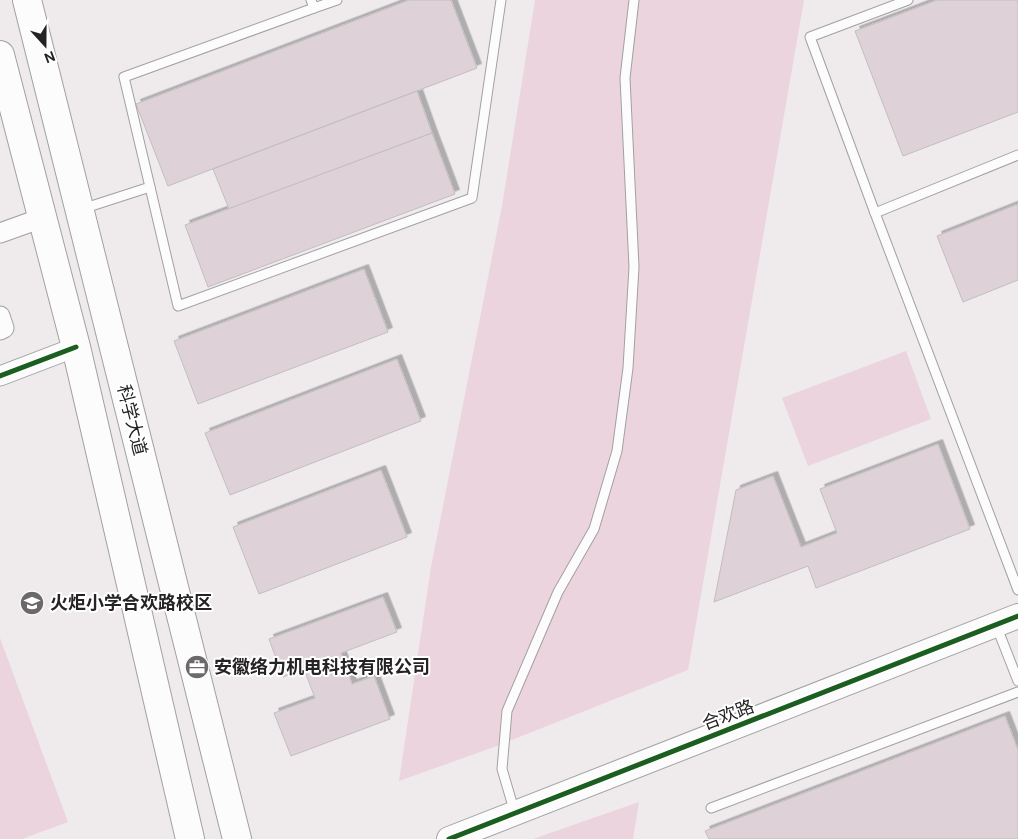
<svg xmlns="http://www.w3.org/2000/svg" width="1018" height="839" font-family="'DM Sans','Noto Sans SC',sans-serif">
	<style>
		.green { fill: #ebd4de }
		.building { fill: #ded1d7; stroke: #c1bebf; filter: url(#shadow) }
		.lines { fill: none; stroke-linecap: round; stroke-linejoin: round }
		.service-casing { stroke: #a2a0a1; stroke-width: 11 }
		.minor-casing { stroke: #a2a0a1; stroke-width: 21 }
		.tertiary-casing { stroke: #a2a0a1; stroke-width: 26 }
		.primary-casing { stroke: #a2a0a1; stroke-width: 30 }
		.service { stroke: #fdfcfc; stroke-width: 9 }
		.minor { stroke: #fdfcfc; stroke-width: 19 }
		.tertiary { stroke: #fdfcfc; stroke-width: 24 }
		.primary { stroke: #fdfcfc; stroke-width: 28 }
		.cycleway-casing { stroke: #fff; stroke-width: 8 }
		.cycleway { stroke: #1b5e20; stroke-width: 5 }
		.labels { text-anchor: middle; dominant-baseline: central; stroke-width: 4; stroke-linejoin: round; paint-order: stroke }
		.street-label { font-size: 18px; fill: #252324; stroke: #fff }
		.poi-label { font-size: 18px; font-weight: bold; fill: #252324; stroke: #fff; text-anchor: start }
	</style>
	<defs>
		<filter id="shadow"><feDropShadow dx="4.5" dy="-4.5" stdDeviation="0" flood-color="#0004"/></filter>
	</defs>
	<rect width="100%" height="100%" fill="#efebed"/>
	<!-- green -->
	<g class="green">
		<path d="M535,0H804L688,670L497,746L399,781L431,567L502,206Z"/>
		<path d="M906,351L931,419L808,466L782,398Z"/>
		<path d="M0,638L68,822L22,839H0Z"/>
		<path d="M639,802L633,839H533Z"/>
	</g>
	<!-- building -->
	<g class="building">
		<path d="M409,0H451L477,68L168,186L136,104Z"/>
		<path d="M937,0H1018V112L903,156L855,31Z"/>
		<path d="M417,91L432,133L229,209L213,169Z"/>
		<path d="M432,133L455,194L208,287L185,225Z"/>
		<path d="M1018,204V280L963,302L937,236Z"/>
		<path d="M364,269L388,332L198,404L174,341Z"/>
		<path d="M397,359L421,421L230,495L205,433Z"/>
		<path d="M938,444L970,529L816,588L808,566L714,602L736,490L773,476L801,547L837,533L820,489Z"/>
		<path d="M381,470L407,537L259,594L233,527Z"/>
		<path d="M383,597L397,632L341,653L352,684L374,676L390,719L291,756L274,713L315,698L304,669L283,677L269,639Z"/>
		<path d="M1005,716L1018,750V839H709L705,831Z"/>
	</g>
	<g class="lines">
		<!-- service casing -->
		<g class="service-casing">
			<g id="service">
				<path d="M314,8L337,0"/>
				<path d="M1018,155L875,213L1018,590"/>
				<path d="M150,187L178,306L472,198L501,0"/>
				<path d="M82,209L150,187L124,77L314,8L311,0"/>
				<path d="M875,213L810,37L908,0"/>
				<path d="M996,625L1018,681"/>
				<path d="M711,808L1018,692"/>
				<path d="M515,813L502,769L507,711L558,592L594,529L617,451L628,368L634,267L625,78L634,0"/>
			</g>
		</g>
		<!-- minor casing -->
		<g class="minor-casing">
			<g id="minor">
				<path d="M0,233L42,218"/>
				<path d="M0,316L4,328L0,330"/>
				<path d="M0,376L76,347"/>
			</g>
		</g>
		<!-- tertiary casing -->
		<g class="tertiary-casing">
			<path id="tertiary" d="M449,839L1018,616"/>
		</g>
		<!-- primary casing -->
		<g class="primary-casing">
			<g id="primary">
				<path d="M27,0L237,839"/>
				<path d="M0,55L76,347L190,839"/>
			</g>
		</g>
		<!-- service -->
		<use href="#service" class="service"/>
		<!-- minor -->
		<use href="#minor" class="minor"/>
		<!-- tertiary -->
		<use href="#tertiary" class="tertiary"/>
		<!-- primary -->
		<use href="#primary" class="primary"/>
		<!-- cycleway casing -->
		<g class="cycleway-casing">
			<g id="cycleway">
				<path d="M0,376L76,347"/>
				<path d="M449,839L1018,616"/>
			</g>
		</g>
		<!-- cycleway -->
		<use href="#cycleway" class="cycleway"/>
	</g>
	<!-- icons -->
	<defs>
		<g id="school-disc" transform="scale(1.25)"><circle r="9.5" fill="#6c696a" stroke="#fff"/><path d="M0-5L7-2L0 1L-7-2ZM-4 1L0 2.5L4 1V4Q0 6-4 4Z" fill="#fff"/></g>
		<g id="office-disc" transform="scale(1.25)"><circle r="9.5" fill="#6c696a" stroke="#fff"/><path d="M-6-3h4V-5.5h4V-3h4V5H-6ZM-1-4.5V-3h2v-1.5ZM-6 0V1H6V0Z" fill="#fff"/></g>
	</defs>
	<g fill-rule="evenodd">
		<use href="#school-disc" x="32" y="603"/>
		<use href="#office-disc" x="197" y="667"/>
	</g>
	<g class="labels">
		<!-- street labels -->
		<g class="street-label">
			<text transform="translate(132 420) rotate(76)">科学大道</text>
			<text transform="translate(728 715) rotate(-21)">合欢路</text>
		</g>
		<!-- poi labels -->
		<g class="poi-label">
			<text x="50" y="603">火炬小学合欢路校区</text>
			<text x="214" y="667">安徽络力机电科技有限公司</text>
		</g>
	</g>
	<!-- north arrow -->
	<g transform="translate(45 45) rotate(159)" stroke="#ffffff" stroke-width="4" paint-order="stroke">
	<path d="M0-4L9 19L0 12L-9 19Z" fill="#252324"/>
	<text y="-8" font-size="14" font-weight="bold" text-anchor="middle" fill="#252324">N</text>
	</g>
</svg>
